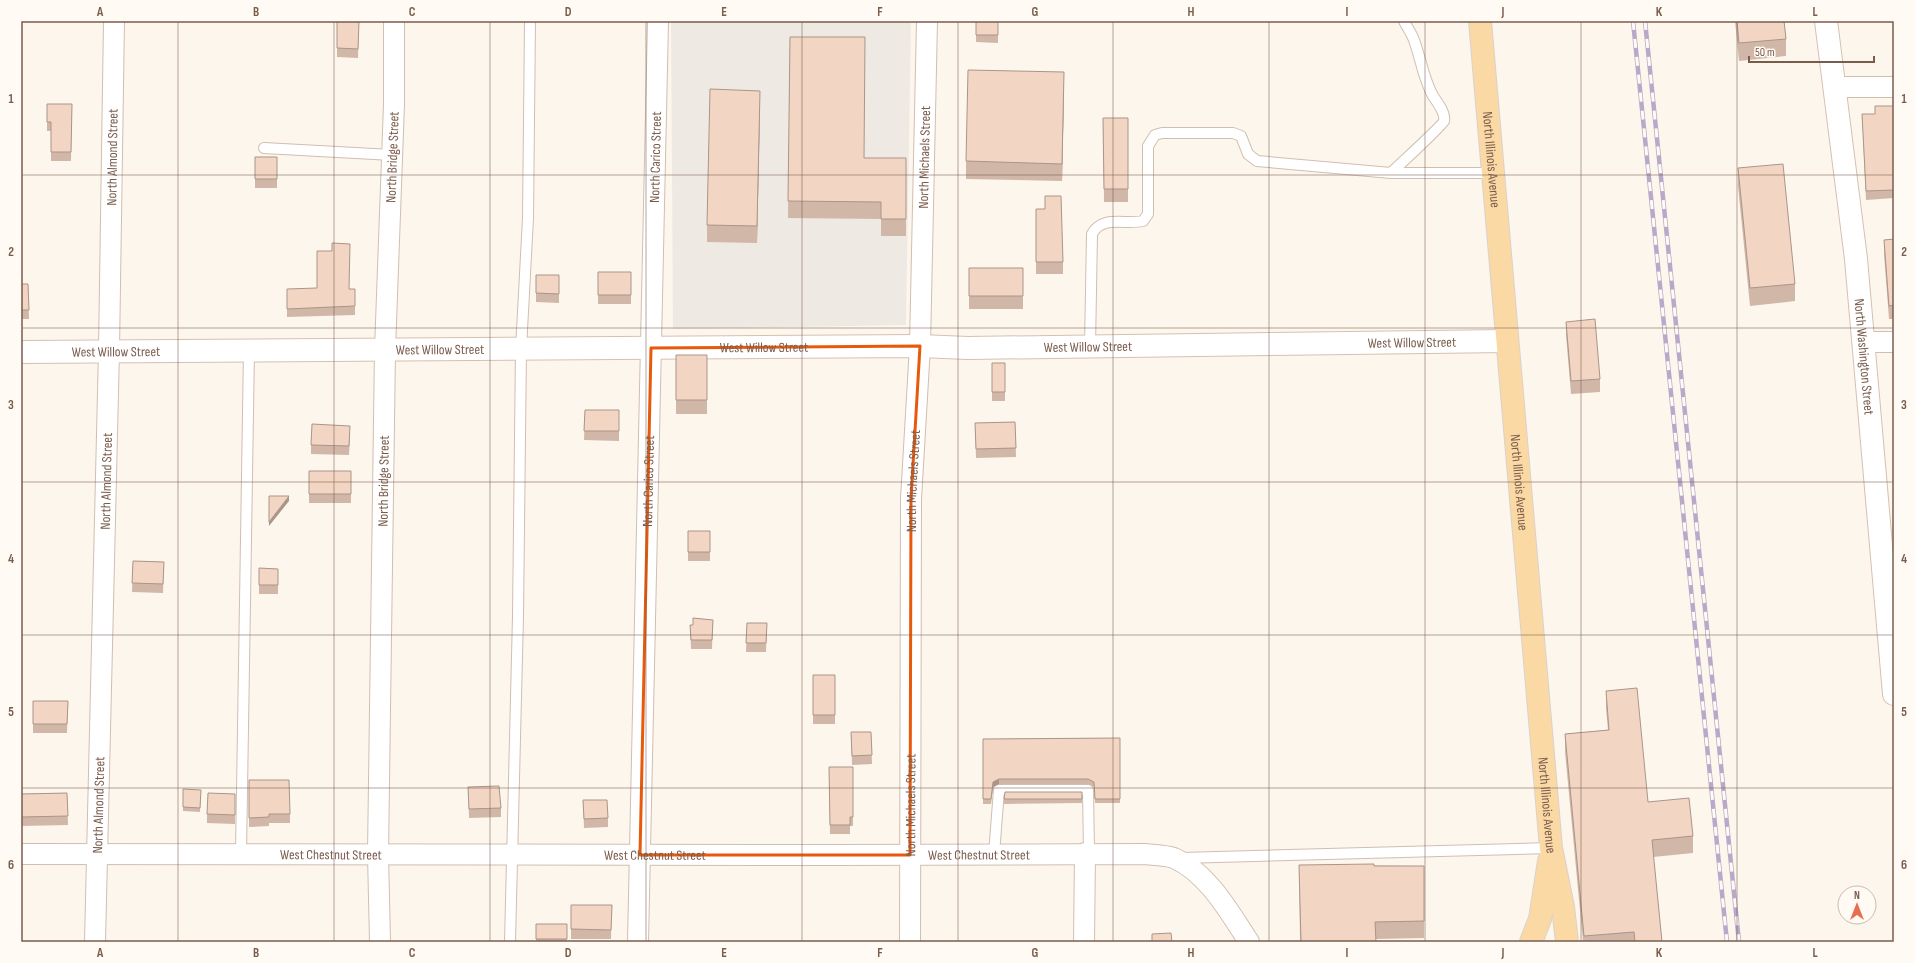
<svg xmlns="http://www.w3.org/2000/svg" width="1915" height="963" font-family="'Sofia Sans Condensed',sans-serif">
	<style>
		.industrial { fill: #efe9e4 }
		.lines { fill: none; stroke-linecap: round; stroke-linejoin: round }
		.lane-casing { stroke: #d1beb0; stroke-width: 12 }
		.street-casing { stroke: #d1beb0; stroke-width: 22 }
		.secondary-casing { stroke: #d6c0b0; stroke-width: 24 }
		.primary-casing { stroke: #dad1cd; stroke-width: 24 }
		.lane { stroke: #fff; stroke-width: 10 }
		.street { stroke: #fff; stroke-width: 20 }
		.secondary { stroke: #fff; stroke-width: 22 }
		.primary { stroke: #fbd9a5; stroke-width: 22 }
		.rail-casing { stroke: #b9a8c9; stroke-width: 4.5 }
		.rail { stroke: #fffaf3; stroke-width: 3; stroke-dasharray: 9; stroke-linecap: butt }
		.wall { fill: #d1b7a8 }
		.shaded-wall { fill: #aa9588 }
		.building { fill: #f3d5c3; stroke: #aa9588 }
		.marked { fill: none; stroke: #e8590c; stroke-width: 3; stroke-linejoin: round }
		.grid { fill: none; stroke: #7a5c4d; stroke-width: 1; stroke-opacity: 0.55 }
		.labels { text-anchor: middle; stroke-width: 3.5; stroke-linejoin: round; paint-order: stroke }
		.street-label { font-size: 14px; fill: #7a5c4d; stroke: #fffaf3 }
		.neatline { fill: none; stroke: #7a5c4d; stroke-width: 1.5 }
		.grid-label { font-size: 13px; text-anchor: middle; font-weight: bold; fill: #7a5c4d }
	</style>
	<rect width="100%" height="100%" fill="#fdf6ec"/>
	<path class="industrial" d="M671,21h240l-5,304 -233,4z"/>
	<g class="lines">
		<g class="lane-casing">
			<path id="lane" d="M264,148l128,7
				M1391,173c8,-8 51,-47 53,-52 2,-8 -7,-19 -11,-25 -10,-18 -12,-37 -19,-56 -2,-6 -7,-13 -10,-19
				M1090,347l2,-113c10,-19 32,-9 51,-13l5,-7v-68l7,-11 7,-2h71l8,3 7,18 9,7 134,12h103
				M241,854l8,-504
				M994,854l5,-64h89l1,63
				M1181,858l370,-10
				M510,942l8,-326 3,-267 7,-131 2,-197"/>
		</g>
		<g class="street-casing">
			<g id="street">
				<path d="M1834,87h60"/>
				<path d="M1864,342h30"/>
				<path id="s1" d="M21,854l813,1 310,-1c9,1 22,1 30,4 34,15 56,55 75,84"/>
				<path id="s2" d="M95,942l14,-592 5,-329"/>
				<path id="s3" d="M380,942l-2,-88 7,-504 9,-246v-83"/>
				<path id="s4" d="M638,942l20,-921"/>
				<path id="s5" d="M910,942l1,-443 9,-153 7,-325"/>
				<path d="M1084,942l1,-89"/>
			</g>
		</g>
		<g class="secondary-casing">
			<g id="secondary">
				<path id="s6" d="M1826,21l30,238 38,435"/>
				<path id="s7" d="M21,352l899,-6 48,2 539,-7"/>
			</g>
		</g>
		<g class="primary-casing">
			<g id="primary">
				<path id="s8" d="M1480,21l71,827 12,59 4,35"/>
				<path d="M1531,942l9,-23 9,-58"/>
			</g>
		</g>
		<use href="#lane" class="lane"/>
		<use href="#street" class="street"/>
		<use href="#secondary" class="secondary"/>
		<use href="#primary" class="primary"/>
		<g class="rail-casing">
			<path id="rail" d="M1633,21l94,921
				M1645,21l94,921"/>
		</g>
		<use href="#rail" class="rail"/>
	</g>
	<path class="wall" d="M337,21h22l-1,37 -21,-1z
		M976,21h22v22l-22,-1z
		M1735,21h49l2,18v17l-47,5z
		M790,37l74,121h42v78h-25v-17l-93,-1z
		M1064,90l-2,91 -96,-2v-18z
		M47,104h25l-1,57h-20v-30h-4z
		M1894,106v92l-28,2 -4,-86h13z
		M760,108l-3,135 -50,-1v-17z
		M1103,118h25v84h-24z
		M255,157h22v31h-22z
		M1738,168l57,116v17l-45,5 -12,-120z
		M1036,209h9l18,53v12h-27z
		M1894,239v80h-5l-5,-65v-14z
		M969,268h54v41h-54z
		M598,272h33v32h-33z
		M536,275h23v28l-23,-1z
		M21,284h7l1,35h-8z
		M287,289h68v26l-68,2z
		M1566,322l34,57v13l-29,2 -5,-59z
		M676,355h31v59h-31z
		M992,363h13v38h-13z
		M585,410h34v31l-35,-1z
		M1015,422l1,35 -40,1 -1,-35z
		M350,435l-1,20 -38,-1v-9z
		M309,471h42v32h-42z
		M688,531h22v30h-22z
		M133,561l31,1 -1,31 -31,-1z
		M259,568l19,1v25h-19z
		M693,618l20,2 -1,29h-21l-1,-24h3z
		M747,623h20l-1,29h-20z
		M813,675h22v49h-22z
		M1606,691l42,111 45,34v17l-40,4 9,85h-79l-18,-190v-18l43,-4 -2,-22z
		M33,701h35l-1,32h-34z
		M851,732h20l1,32 -20,1z
		M1120,738v65h-25l-1,-16 -6,-3h-89l-6,3 -2,17h-8v-65z
		M829,767h24v59h-3v8h-20z
		M249,780l41,34v9h-21v3l-20,1z
		M468,787l33,21v9l-32,1z
		M183,789l18,1 -1,22 -17,-1z
		M1082,792v11l-78,1v-5z
		M67,793l1,32 -47,1v-32z
		M235,794v30l-28,-1v-9z
		M583,800l25,18v9l-24,1z
		M1299,865l125,1v72l-48,1v3h-76z
		M571,905h41l-1,34h-40z
		M536,924h31v18h-31z"/>
	<path class="shaded-wall" d="M1064,72v18l-2,91v-17z
		M760,91v17l-3,135v-17z
		M289,496v5l-20,25v-4z
		M999,779v5l-6,3 -2,17 2,-22z"/>
	<path class="building" d="M337,21h22l-1,28 -21,-1z
		M976,21h22v14h-22z
		M1737,21h47l2,18 -47,4z
		M790,37h75l-1,121h42v61h-25v-17l-93,-1z
		M968,70l96,2 -2,92 -96,-3z
		M710,89l50,2 -3,135 -50,-1z
		M47,104h25l-1,48h-20v-30h-4z
		M1875,106h19v84l-28,1 -4,-77h13z
		M1103,118h25v71h-24z
		M255,157h22v22h-22z
		M1783,164l12,120 -45,4 -12,-120z
		M1045,196h16l2,66h-27v-53h9z
		M1894,239v66l-5,1 -5,-66z
		M332,243l18,1 -1,45h6v17l-68,3v-20l30,-1v-37h15z
		M969,268h54v28h-54z
		M598,272h33v23h-33z
		M536,275h23v19l-23,-1z
		M21,284h7l1,26h-8z
		M1595,319l5,60 -29,2 -5,-59z
		M676,355h31v45h-31z
		M992,363h13v29h-13z
		M585,410h34v21h-35z
		M1015,422l1,26 -40,1 -1,-26z
		M312,424l38,2 -1,20 -38,-1z
		M309,471h42v23h-42z
		M269,496h20l-20,26z
		M688,531h22v21h-22z
		M133,561l31,1 -1,22 -31,-1z
		M259,568l19,1v16h-19z
		M693,618l20,2 -1,20h-21l-1,-15h3z
		M747,623h20l-1,20h-20z
		M813,675h22v40h-22z
		M1637,688l11,114 41,-4 4,38 -41,4 10,102h-27l-1,-10 -50,4 -19,-202 44,-4 -3,-39z
		M33,701h35l-1,23h-34z
		M851,732h20l1,23 -20,1z
		M1120,738v61h-25l-1,-17 -6,-3h-89l-6,3 -2,17h-8v-60z
		M829,767h24v50h-3v8h-20z
		M249,780h40l1,34h-21v3l-20,1z
		M499,786l2,22 -32,1 -1,-22z
		M183,789l18,1 -1,18 -17,-1z
		M1005,792h77v7h-78z
		M67,793l1,23 -47,1v-23z
		M208,793l27,1v21l-28,-1z
		M583,800h24l1,18 -24,1z
		M1374,864v2h50v55l-49,1 1,20h-75l-2,-77z
		M571,905h41l-1,25 -40,-1z
		M536,924h31v15h-31z
		M1171,933l1,9h-20v-8z"/>
	<path class="marked" d="M920,346l-9,153 -1,356h-270l11,-507z"/>
	<path class="grid" d="M178,21v921M334,21v921M490,21v921M646,21v921M802,21v921M958,21v921M1113,21v921M1269,21v921M1425,21v921M1581,21v921M1737,21v921M21,175h1873M21,328h1873M21,482h1873M21,635h1873M21,788h1873"/>
	<g class="labels">
		<g class="street-label">
			<text dy="5" stroke="none"><textPath href="#s2" startOffset="785">North Almond Street</textPath></text>
			<text dy="5" stroke="none"><textPath href="#s3" startOffset="785">North Bridge Street</textPath></text>
			<text dy="5" stroke="none"><textPath href="#s4" startOffset="785">North Carico Street</textPath></text>
			<text dy="5" stroke="none"><textPath href="#s5" startOffset="785">North Michaels Street</textPath></text>
			<text dy="5" stroke="none"><textPath href="#s8" startOffset="139">North Illinois Avenue</textPath></text>
			<text dy="5" stroke="none"><textPath href="#s7" startOffset="1391">West Willow Street</textPath></text>
			<text dy="5" stroke="none"><textPath href="#s7" startOffset="1067">West Willow Street</textPath></text>
			<text dy="5" stroke="none"><textPath href="#s7" startOffset="743">West Willow Street</textPath></text>
			<text dy="5" stroke="none"><textPath href="#s7" startOffset="419">West Willow Street</textPath></text>
			<text dy="5" stroke="none"><textPath href="#s7" startOffset="95">West Willow Street</textPath></text>
			<text dy="5" stroke="none"><textPath href="#s6" startOffset="338">North Washington Street</textPath></text>
			<text dy="5" stroke="none"><textPath href="#s3" startOffset="461">North Bridge Street</textPath></text>
			<text dy="5" stroke="none"><textPath href="#s5" startOffset="461">North Michaels Street</textPath></text>
			<text dy="5" stroke="none"><textPath href="#s2" startOffset="461">North Almond Street</textPath></text>
			<text dy="5" stroke="none"><textPath href="#s4" startOffset="461">North Carico Street</textPath></text>
			<text dy="5" stroke="none"><textPath href="#s8" startOffset="463">North Illinois Avenue</textPath></text>
			<text dy="5" stroke="none"><textPath href="#s2" startOffset="137">North Almond Street</textPath></text>
			<text dy="5" stroke="none"><textPath href="#s5" startOffset="137">North Michaels Street</textPath></text>
			<text dy="5" stroke="none"><textPath href="#s8" startOffset="787">North Illinois Avenue</textPath></text>
			<text dy="5" stroke="none"><textPath href="#s1" startOffset="310">West Chestnut Street</textPath></text>
			<text dy="5" stroke="none"><textPath href="#s1" startOffset="958">West Chestnut Street</textPath></text>
			<text dy="5" stroke="none"><textPath href="#s1" startOffset="634">West Chestnut Street</textPath></text>
		</g>
	</g>
	<rect width="1915" height="963" fill="none" stroke="#fffaf3" stroke-width="44"/>
	<g transform="translate(1857 905)"><circle r="19" fill="#fffaf3" stroke="#cabbb1"/>
	<path d="M0-3L7 15L0 10L-7 15Z" fill="#e76f51"/>
	<text y="-6" font-size="11" font-weight="bold" text-anchor="middle" fill="#7a5c4d">N</text>
	</g>
	<path d="M1749 56v6h125v-6" fill="none" stroke="#7a5c4d" stroke-width="2"/>
	<text x="1755" y="56" font-size="12" fill="#7a5c4d" stroke="#fffaf3" stroke-width="3" paint-order="stroke">50 m</text>
	<rect x="22" y="22" width="1871" height="919" class="neatline"/>
	<g class="grid-label">
		<text x="100" y="16">A</text>
		<text x="256" y="16">B</text>
		<text x="412" y="16">C</text>
		<text x="568" y="16">D</text>
		<text x="724" y="16">E</text>
		<text x="880" y="16">F</text>
		<text x="1035" y="16">G</text>
		<text x="1191" y="16">H</text>
		<text x="1347" y="16">I</text>
		<text x="1503" y="16">J</text>
		<text x="1659" y="16">K</text>
		<text x="1815" y="16">L</text>
		<text x="11" y="103">1</text>
		<text x="1904" y="103">1</text>
		<text x="11" y="256">2</text>
		<text x="1904" y="256">2</text>
		<text x="11" y="409">3</text>
		<text x="1904" y="409">3</text>
		<text x="11" y="563">4</text>
		<text x="1904" y="563">4</text>
		<text x="11" y="716">5</text>
		<text x="1904" y="716">5</text>
		<text x="11" y="869">6</text>
		<text x="1904" y="869">6</text>
		<text x="100" y="957">A</text>
		<text x="256" y="957">B</text>
		<text x="412" y="957">C</text>
		<text x="568" y="957">D</text>
		<text x="724" y="957">E</text>
		<text x="880" y="957">F</text>
		<text x="1035" y="957">G</text>
		<text x="1191" y="957">H</text>
		<text x="1347" y="957">I</text>
		<text x="1503" y="957">J</text>
		<text x="1659" y="957">K</text>
		<text x="1815" y="957">L</text>
	</g>
</svg>
